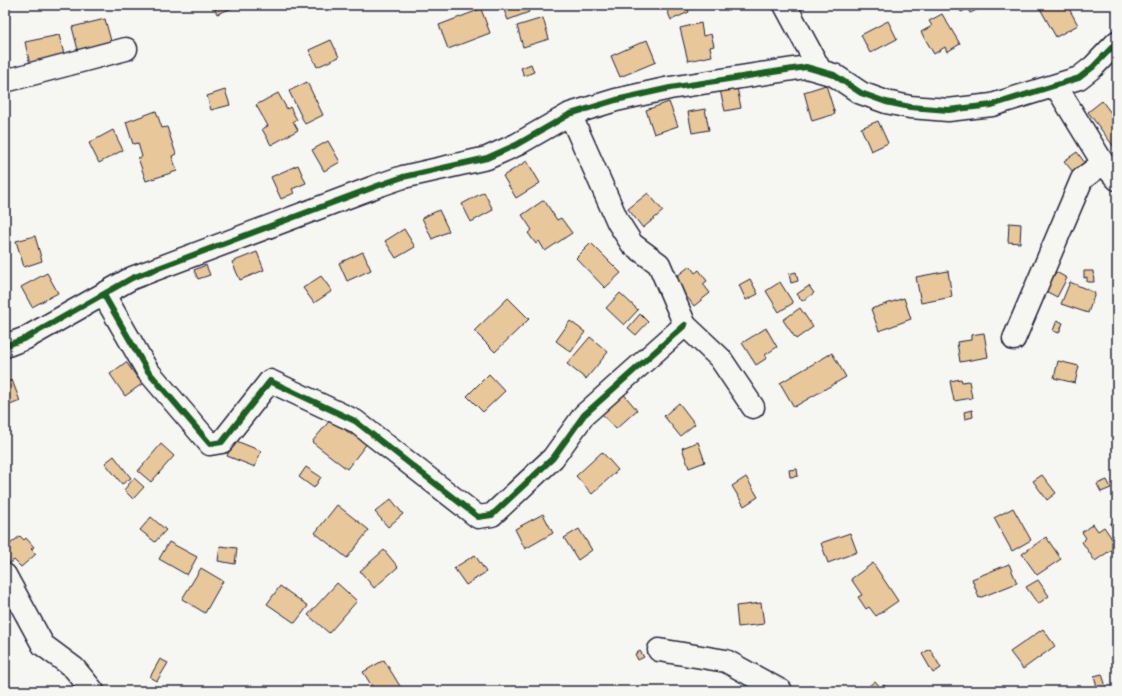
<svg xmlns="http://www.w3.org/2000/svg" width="1122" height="696" font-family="Mynerve,sans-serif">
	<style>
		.building { fill: #e8c79a; stroke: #22223b }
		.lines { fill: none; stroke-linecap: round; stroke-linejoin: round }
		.minor-casing { stroke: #22223b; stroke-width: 25 }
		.minor { stroke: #f6f6f2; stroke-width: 22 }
		.cycleway-casing { stroke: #f6f6f2; stroke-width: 8 }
		.cycleway { stroke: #1b5e20; stroke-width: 6 }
	</style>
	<rect width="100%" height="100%" fill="#f6f6f2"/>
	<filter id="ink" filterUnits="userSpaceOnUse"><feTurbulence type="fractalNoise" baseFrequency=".025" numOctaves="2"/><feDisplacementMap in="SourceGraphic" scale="8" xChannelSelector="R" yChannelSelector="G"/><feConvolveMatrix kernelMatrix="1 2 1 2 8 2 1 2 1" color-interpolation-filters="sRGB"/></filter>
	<g filter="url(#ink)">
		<path class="building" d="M213,5h27l-23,9z
			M502,5h24l3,7 -21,8z
			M665,5h21l3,7 -18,8z
			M958,5h27v1l-15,7 -2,-4 -7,3z
			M1038,5h29l11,20 -22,12z
			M481,9l9,24 -42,16 -9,-24z
			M942,14l18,30 -13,8 -2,-5 -11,7 -13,-22 11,-6 -3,-5z
			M543,18l6,21 -26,8 -6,-21z
			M105,19l6,22 -33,9 -6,-23z
			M888,21l9,18 -27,14 -9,-18z
			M701,23l2,13 8,-2 3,12 -4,1 2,9 -24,5 -8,-33z
			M59,35l6,23 -35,7 -5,-23z
			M331,40l8,17 -22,10 -8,-17z
			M647,40l9,22 -36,15 -9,-21z
			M531,64l3,8 -10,4 -3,-8z
			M307,82l16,33 -18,9 -16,-33z
			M736,82l5,26 -16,3 -6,-25z
			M826,85l9,29 -23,7 -8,-29z
			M225,90l5,15 -19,5 -4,-14z
			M278,93l9,16 3,-2 7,13 -4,1 5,9 -27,15 -9,-16 6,-3 -12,-21z
			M1102,101l15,20v30l-29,-39z
			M669,102l9,24 -24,8 -8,-24z
			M705,109l4,21 -17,3 -4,-21z
			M156,111l6,17 5,-1 9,27 -4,2 5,15 -31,10 -8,-23 4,-1 -4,-14 -5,1 -7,-22z
			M878,121l10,22 -17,8 -10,-23z
			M113,130l10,20 -24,13 -10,-20z
			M328,141l12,21 -16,9 -12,-21z
			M1077,152l8,11 -12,9 -9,-11z
			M527,161l13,22 -24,15 -13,-22z
			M298,165l8,18 -14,6 2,4 -13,6 -10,-22z
			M484,192l9,18 -22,12 -9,-18z
			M648,193l15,18 -20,17 -15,-19z
			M544,200l13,20 4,-2 11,15 -27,18 -6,-10 -3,3 -8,-11 4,-3 -10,-15z
			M439,210l10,21 -17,8 -10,-21z
			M1009,223l12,1 -1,19 -12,-1z
			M404,229l11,18 -19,11 -11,-17z
			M35,236l7,25 -18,6 -8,-26z
			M591,243l30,30 -16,15 -29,-30z
			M257,252l7,18 -24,10 -8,-18z
			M363,252l8,18 -24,11 -8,-18z
			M206,265l4,10 -12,4 -4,-9z
			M690,266l5,7 4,-3 8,11 -4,3 7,9 -16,13 -21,-27z
			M948,271l4,26 -31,6 -5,-26z
			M1049,271l6,3 1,-2 11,6 -10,19 -17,-9z
			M1084,271h9l1,11h-7v-5l-3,1z
			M796,272l2,9 -7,2 -2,-9z
			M47,273l11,20 -26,14 -11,-20z
			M321,276l11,15 -18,12 -11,-15z
			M750,279l8,15 -12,6 -7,-15z
			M780,282l13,21 -14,9 -13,-21z
			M1070,282l25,11 -7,20 -27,-9z
			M809,286l5,7 -12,8 -5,-7z
			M620,293l18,17 -14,15 -18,-17z
			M508,298l21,21 -34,33 -21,-21z
			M904,298l7,21 -32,12 -8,-22z
			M800,308l13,19 -17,12 -13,-19z
			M640,314l8,8 -12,13 -8,-7z
			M1057,320l6,3 -4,10 -6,-2z
			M570,321l15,11 -14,20 -15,-11z
			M766,328l11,19 -12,8 2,3 -11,7 -14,-22z
			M984,333l4,24 -28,5 -3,-20 14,-2v-5z
			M590,337l18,15 -22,27 -19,-15z
			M832,353l14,24 -52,30 -14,-24z
			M1058,361l21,5 -4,17 -21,-5z
			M126,362l16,22 -17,12 -15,-22z
			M489,374l16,17 -22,21 -16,-16z
			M961,379l1,3 7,-1 3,17 -18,3 -4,-20z
			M12,380l8,21 -15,6v-24z
			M621,391l16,19 -21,19 -17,-18z
			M679,403l16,21 -15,12 -16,-20z
			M972,410l1,7 -8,2 -1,-7z
			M331,419l21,16 3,-3 13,10 -21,27 -35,-27z
			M234,440l27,11 -6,16 -28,-11z
			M698,442l7,20 -16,6 -7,-20z
			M161,444l13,12 -23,26 -13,-11z
			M602,452l16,18 -26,24 -16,-18z
			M114,456l17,22 -9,6 -17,-21z
			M306,467l15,10 -7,11 -15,-11z
			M797,469l1,7 -8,1 -1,-7z
			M1042,475l14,18 -9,7 -14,-19z
			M746,477l12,20 -14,9 -12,-20z
			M134,478l10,9 -11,12 -9,-9z
			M1107,480l4,8 -10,4 -4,-8z
			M391,499l12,15 -15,13 -13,-15z
			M337,505l32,25 -22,28 -32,-25z
			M1013,508l18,32 -19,11 -18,-33z
			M543,514l10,19 -28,16 -10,-20z
			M151,517l15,13 -11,12 -15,-12z
			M1117,519v14l-7,-9z
			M1093,524l5,7 6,-4 13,19 -22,15 -13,-19 4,-4 -4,-6z
			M579,529l13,21 -14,10 -14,-22z
			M850,533l7,19 -29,11 -7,-20z
			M20,536l4,4 2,-2 8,9 -3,2 5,5 -15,13 -7,-7 -4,3 -5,-6v-9z
			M1046,537l15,22 -24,16 -15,-21z
			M169,542l28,15 -10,18 -28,-16z
			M220,546l17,2 -2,16 -17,-3z
			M384,550l14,17 -24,21 -14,-17z
			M475,555l11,17 -20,13 -12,-17z
			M873,563l25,38 -22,15 -7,-9 -3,2 -8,-12 4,-2 -11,-16z
			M1009,564l8,19 -38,15 -7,-19z
			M201,568l22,13 -18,32 -23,-14z
			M1038,580l11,16 -11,8 -12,-17z
			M337,583l20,18 -28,32 -21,-18z
			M280,586l28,20 -13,17 -28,-19z
			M761,603l3,21 -26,3 -2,-21z
			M1043,629l12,17 -32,23 -13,-17z
			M930,649l11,19 -8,5 -11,-19z
			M640,651l4,6 -6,3 -3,-6z
			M1117,657v19l-5,-17z
			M160,659l8,4 -11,18 -7,-4z
			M384,660l19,31h-28l-12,-19z
			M1102,674l5,16 -9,1 -4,-15z
			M875,681l6,7 3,-3 5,6h-26z"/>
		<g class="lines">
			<g class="minor-casing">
				<path id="minor" d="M785,5l35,65
					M5,81l121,-32
					M1056,86l47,77 14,16
					M570,114l48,108 14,22 27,20 26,61 35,33 33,49
					M104,295l43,75 63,74 12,-2 48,-61 85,40 123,96 14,-2 61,-57 31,-43 101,-90
					M1014,339l68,-160 21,-16
					M5,346l21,-8 106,-60 245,-92 26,-9 84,-19 29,-13 54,-31 46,-14 54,-12 136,-21 28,8 27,18 25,9 24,5 38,3 44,-5 87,-27 14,-11 24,-25
					M5,575l38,70 31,23 19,23
					M659,650l67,11 55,30"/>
			</g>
			<use href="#minor" class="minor"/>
			<g class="cycleway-casing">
				<path id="cycleway" d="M104,295l43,75 63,74 12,-2 48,-61 85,40 123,96 14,-2 61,-57 31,-43 101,-90
					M5,346l21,-8 106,-60 245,-92 26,-9 84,-19 29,-13 54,-31 46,-14 54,-12 136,-21 28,8 27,18 25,9 24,5 38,3 44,-5 87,-27 14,-11 24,-25"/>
			</g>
			<use href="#cycleway" class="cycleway"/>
		</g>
	</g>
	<rect width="1122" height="696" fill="none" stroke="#f6f6f2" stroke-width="20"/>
	<rect x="10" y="10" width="1102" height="676" fill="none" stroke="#22223b" stroke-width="1.5" filter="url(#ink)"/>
</svg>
